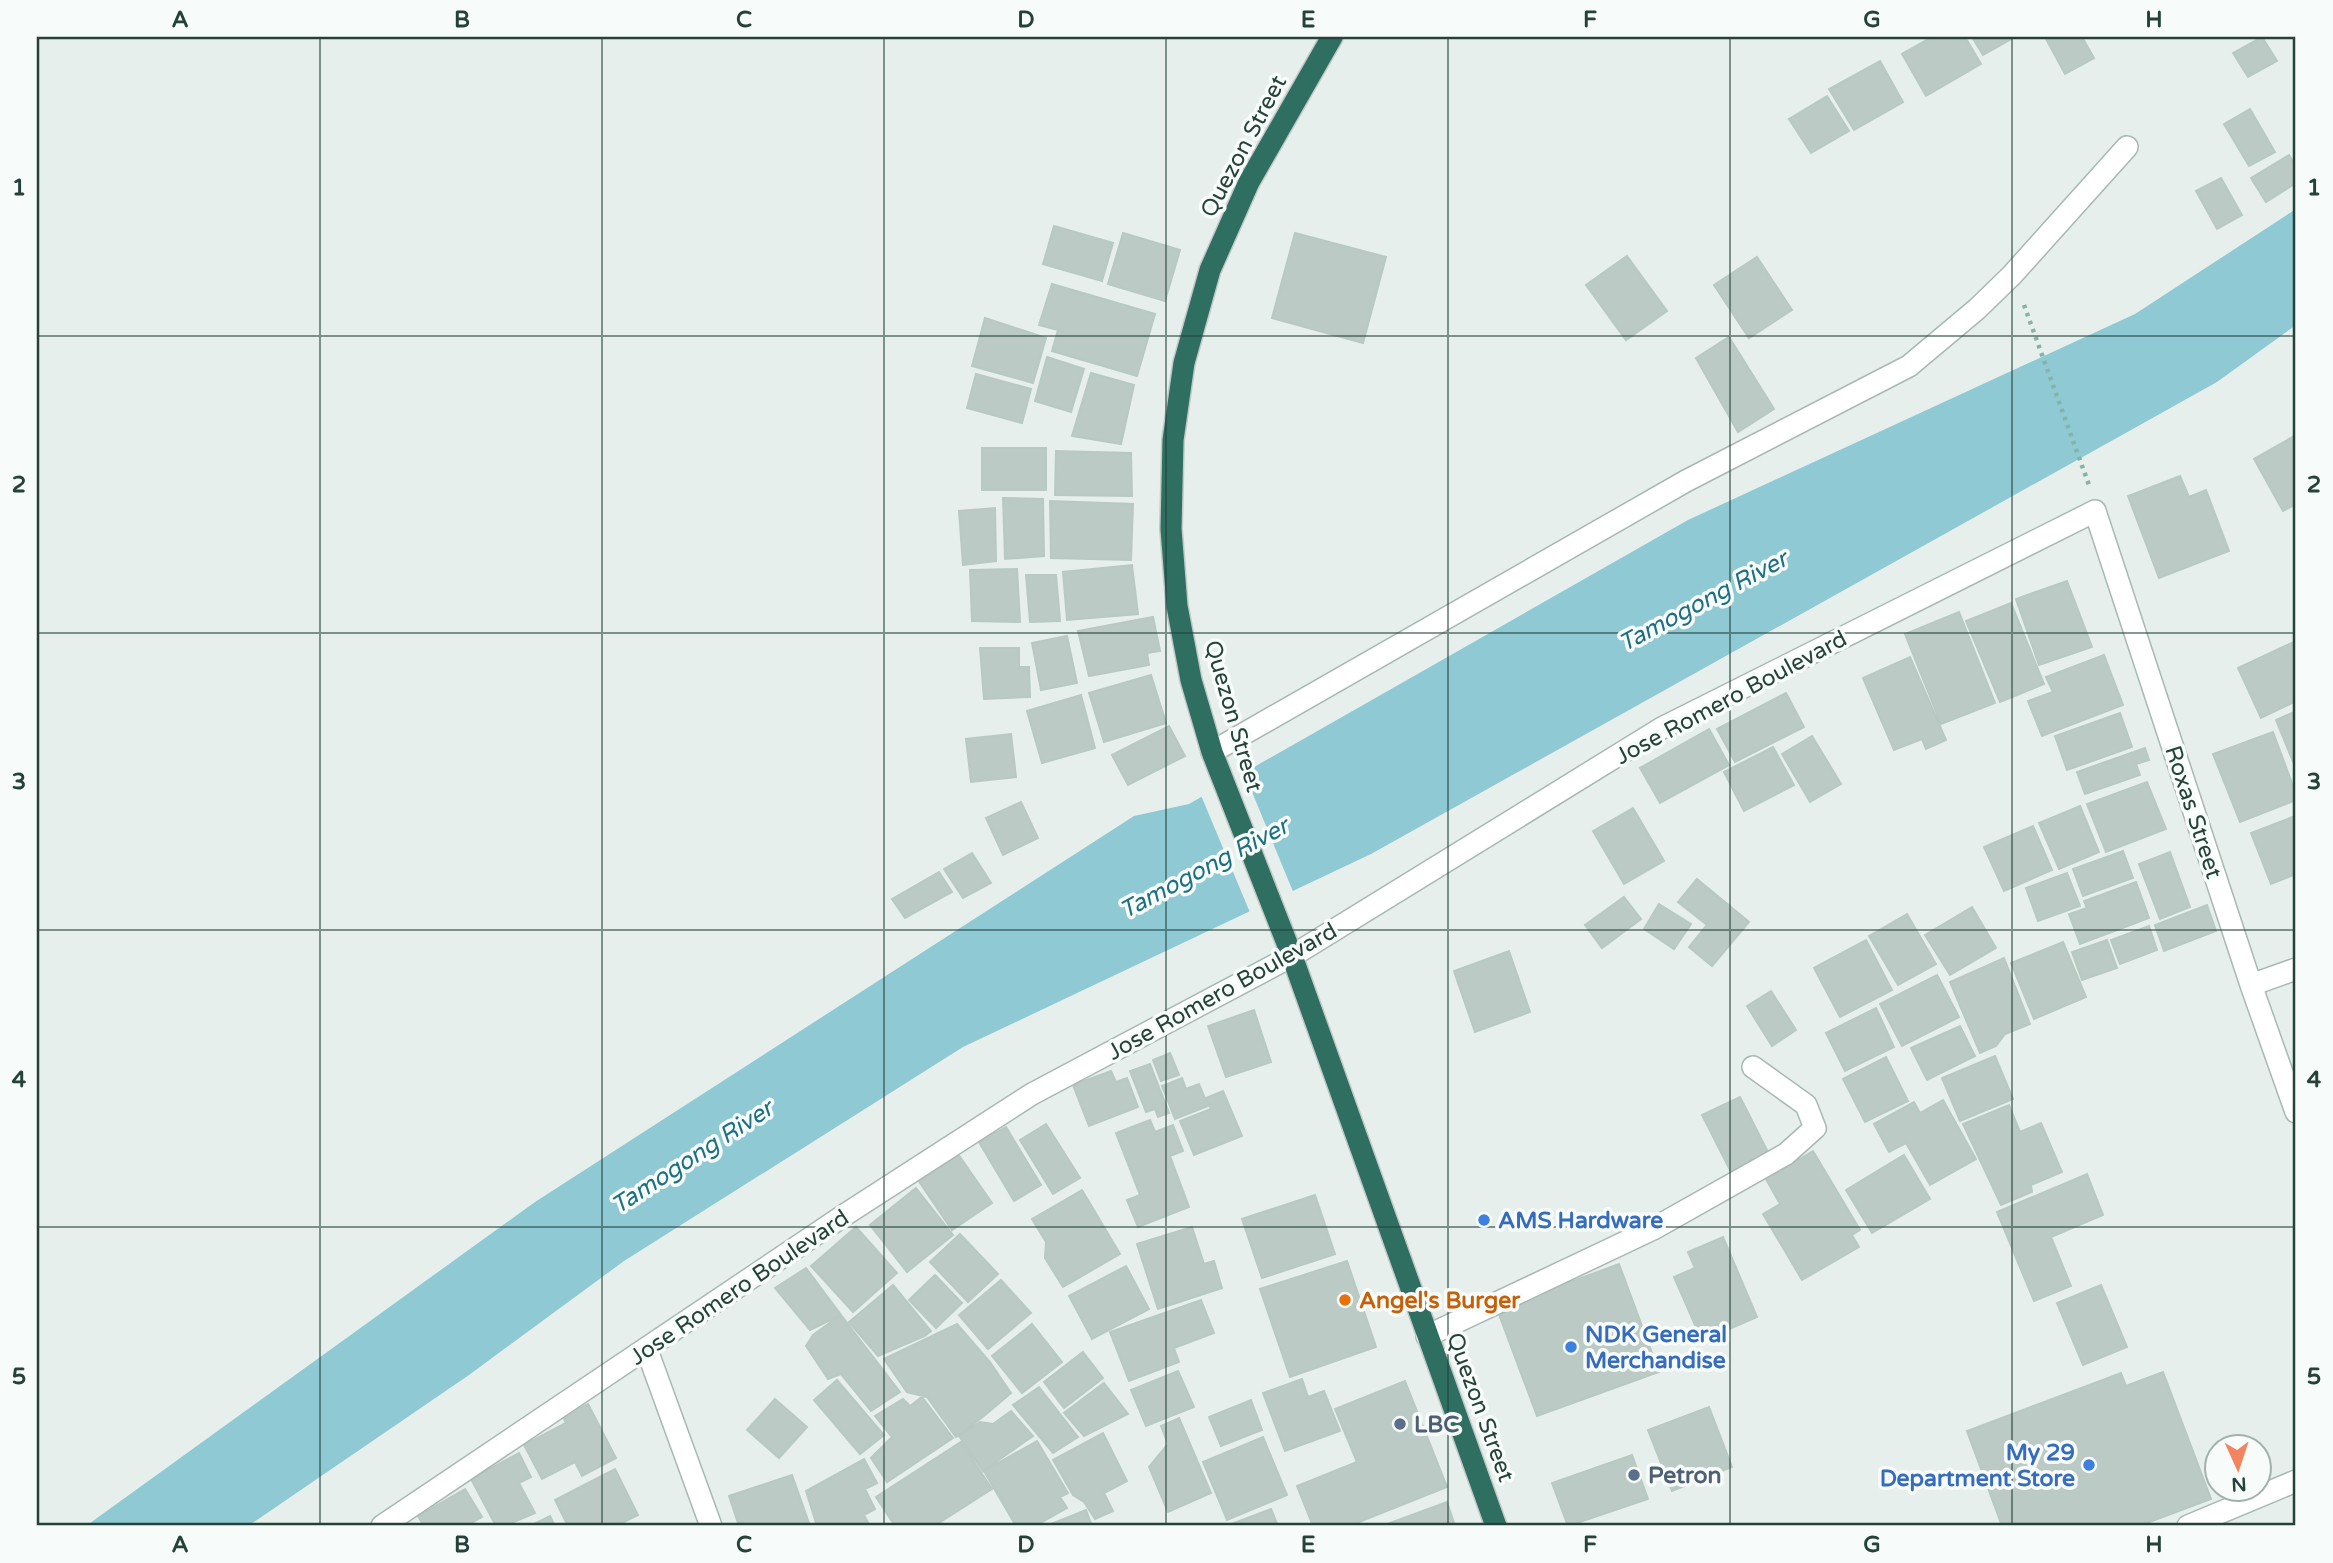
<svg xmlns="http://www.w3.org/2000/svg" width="2333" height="1563" font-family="'Varela Round',sans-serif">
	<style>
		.water { fill: #8ec9d4 }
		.pier { fill: #e6efeb }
		.building { fill: #bbcac4; stroke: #b8c9c2; stroke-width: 2 }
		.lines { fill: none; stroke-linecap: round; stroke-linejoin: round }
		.minor-casing { stroke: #a8b8b2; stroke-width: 24 }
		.highway-casing { stroke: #c2cac8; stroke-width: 24 }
		.path { stroke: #86b3a5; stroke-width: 4.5; stroke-dasharray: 3.5 5; stroke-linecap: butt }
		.minor { stroke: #fff; stroke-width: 21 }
		.highway { stroke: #2f6f62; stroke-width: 21 }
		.grid { fill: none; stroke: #24423a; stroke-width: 2; stroke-opacity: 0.55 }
		.shop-dot { fill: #3f7fe0; stroke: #f7fbf9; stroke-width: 2.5 }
		.food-dot { fill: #e8710a; stroke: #f7fbf9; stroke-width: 2.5 }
		.service-dot { fill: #5c6f8a; stroke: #f7fbf9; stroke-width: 2.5 }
		.labels { text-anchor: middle; stroke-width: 7; stroke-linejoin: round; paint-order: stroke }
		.street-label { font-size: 23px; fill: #24423a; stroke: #f7fbf9 }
		.shop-label { font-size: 23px; font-weight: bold; fill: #366cbe; stroke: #f7fbf9; text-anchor: start }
		.food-label { font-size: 23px; font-weight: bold; fill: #c56008; stroke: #f7fbf9; text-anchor: start }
		.service-label { font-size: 23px; font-weight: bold; fill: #4e5e75; stroke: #f7fbf9; text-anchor: start }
		.water-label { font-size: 24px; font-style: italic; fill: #1c6f80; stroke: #f7fbf9 }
		.neatline { fill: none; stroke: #24423a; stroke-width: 2.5 }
		.grid-label { font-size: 23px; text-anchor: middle; font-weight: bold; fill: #24423a }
	</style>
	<rect width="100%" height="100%" fill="#e6efeb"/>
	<path class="water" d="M2296,209v116l-79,57 -846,472 -408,193 -339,214 -155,114 -221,151h-162l449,-324 599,-386 55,-12 499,-284 447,-206z"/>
	<path class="pier" d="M1243,770l51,124 -43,21 -51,-122z"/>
	<path class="building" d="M1932,37h33l16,27 -55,32 -24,-42z
		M1972,37h43l-32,18z
		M2045,37h37l12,21 -29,16z
		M2262,37l15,24 -29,16 -15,-24z
		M1880,61l23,41 -49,28 -25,-41z
		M1827,96l22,35 -38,22 -22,-34z
		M2250,109l25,43 -26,14 -25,-42z
		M2289,155l7,11v17l-30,19 -15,-24z
		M2221,178l21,37 -25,14 -21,-38z
		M1054,226l59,17 -11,38 -59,-17z
		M1123,233l57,17 -15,51 -57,-17z
		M1295,233l91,24 -23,86 -91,-25z
		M1627,256l40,55 -41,29 -40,-55z
		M1757,257l35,53 -43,28 -35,-53z
		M1052,284l103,30 -18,62 -85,-25 6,-21 -19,-5z
		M985,318l61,20 -13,45 -61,-17z
		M1729,337l45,72 -36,23 -42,-74z
		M1047,357l37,12 -13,43 -36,-11z
		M1091,373l43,12 -13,59 -49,-8z
		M976,374l55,15 -9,34 -55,-15z
		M2296,435v69l-13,7 -29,-52z
		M982,448h64v42h-64z
		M1056,451l75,2 1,43 -77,-1z
		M2180,476l9,21 17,-7 23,61 -70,27 -31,-82z
		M1003,498l40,1 1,57 -39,3z
		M1050,501l83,3 -2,56 -80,-2z
		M995,508l1,53 -33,4 -4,-54z
		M1132,565l6,49 -71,6 -4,-48z
		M1017,569l3,53 -48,-1 -2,-51z
		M1026,575h30l4,46 -30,1z
		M2067,581l25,66 -53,18 -23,-66z
		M2011,603l33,81 -44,18 -34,-81z
		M1959,612l36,91 -54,21 -36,-90z
		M1153,617l7,34 -13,2 2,12 -60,11 -11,-45z
		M1067,636l10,47 -36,7 -9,-47z
		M2296,641v60l-35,17 -23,-50z
		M980,648h39v19h10l1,30 -46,2z
		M2104,655l19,50 -81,31 -14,-35 25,-9 -7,-15z
		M1910,657l36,83 -20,9 -4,-10 -28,11 -31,-72z
		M1151,675l15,48 -62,19 -15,-49z
		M1786,693l18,34 -69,35 -18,-33z
		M1081,695l14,53 -53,15 -15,-52z
		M2296,711v58l-20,-49z
		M2120,713l12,34 -65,23 -12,-34z
		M1169,726l16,30 -57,29 -16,-30z
		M1709,729l20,36 -69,38 -20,-35z
		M2273,732l23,62v6l-56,22 -27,-68z
		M1011,734l5,43 -45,5 -5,-43z
		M1812,736l29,48 -31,18 -28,-48z
		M1773,747l21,38 -50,26 -20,-39z
		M2145,748l4,12 -13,4 4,11 -55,19 -8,-22z
		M2147,782l19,47 -60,23 -19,-48z
		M1021,802l17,36 -35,17 -17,-37z
		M2080,806l19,46 -40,17 -20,-46z
		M1633,808l31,53 -40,23 -31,-53z
		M2295,816l1,58 -25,10 -20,-51z
		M2033,826l19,44 -48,21 -20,-44z
		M2123,851l10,27 -50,18 -10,-27z
		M2170,852l20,55 -30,12 -21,-55z
		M972,853l19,30 -28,15 -19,-29z
		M939,872l13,20 -47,26 -13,-19z
		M2067,873l13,33 -42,15 -12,-33z
		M1697,879l52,43 -37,44 -23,-19 18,-22 -29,-23z
		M2136,882l13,36 -69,26 -11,-30 18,-6 -3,-7z
		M1624,897l17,22 -39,29 -17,-23z
		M1659,904l32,20 -17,25 -30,-20z
		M2207,905l9,26 -52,20 -9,-26z
		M1972,907l24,41 -46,27 -25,-40z
		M1907,914l29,50 -38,21 -29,-49z
		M2149,926l8,24 -37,14 -9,-24z
		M1866,940l26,50 -52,27 -26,-49z
		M2107,940l10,28 -35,12 -10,-28z
		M2063,942l23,55 -52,22 -23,-56z
		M1509,951l21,61 -55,20 -21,-61z
		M2004,958l26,66 -25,10 -9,12 -16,7 -30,-71z
		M1937,975l22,42 -57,29 -22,-42z
		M1771,991l25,39 -24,16 -25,-40z
		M1876,1008l18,39 -49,24 -19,-38z
		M1254,1010l17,52 -45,15 -18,-51z
		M1960,1026l15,30 -48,24 -16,-32z
		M1170,1053l9,22 -18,6 -8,-21z
		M1995,1056l18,43 -53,22 -18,-43z
		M1886,1057l22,44 -43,21 -22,-43z
		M1150,1064l19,49 -11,4 -3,-8 -9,3 -16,-41z
		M1111,1071l5,11 11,-4 11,29 -49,19 -16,-41z
		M1182,1078l4,11 13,-5 9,22 -33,13 -13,-33z
		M1223,1091l19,45 -48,19 -14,-34 31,-12 -5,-11z
		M1740,1097l31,61 -38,18 -31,-61z
		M1943,1100l33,59 -46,26 -24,-42 -17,9 -15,-28 40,-22 6,11z
		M2009,1105l11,27 21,-9 21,49 -31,13 1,7 -31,13 -38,-81z
		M1150,1120l5,12 18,-7 10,26 -13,5 19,51 -51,20 -11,-27 13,-5 -24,-62z
		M1046,1124l34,54 -27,16 -33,-54z
		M1006,1127l35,58 -27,16 -35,-59z
		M1813,1151l47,79 -8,5 7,12 -57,33 -39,-66 17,-10 -14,-25z
		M958,1154l34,49 -40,27 -34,-50z
		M1904,1155l26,44 -58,34 -26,-43z
		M2087,1174l16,41 -52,22 20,49 -37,15 -37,-89z
		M916,1188l37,47 -46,37 -37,-47z
		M1082,1190l38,64 -57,33 -18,-29 1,-16 -14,-23z
		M1315,1195l20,59 -73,24 -20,-59z
		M856,1227l41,46 -44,39 -42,-46z
		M1192,1227l12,37 10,-3 8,27 -64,21 -21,-65z
		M960,1234l38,40 -30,28 -38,-40z
		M1723,1237l34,80 -55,24 -28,-64 21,-9 -7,-16z
		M1347,1261l29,86 -86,30 -30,-88z
		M1619,1264l40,108 -122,44 -40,-107z
		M1126,1266l23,43 -57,30 -23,-43z
		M806,1268l35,47 -31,15 -35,-42z
		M935,1275l27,28 -26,25 -27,-28z
		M1001,1280l30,33 -43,36 -29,-34z
		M893,1285l38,46 -6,5 -47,20 -29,-34z
		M2101,1285l26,62 -44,18 -26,-62z
		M1201,1300l13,33 -40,15 5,14 -50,19 -19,-49z
		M841,1315l59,77 -29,19 -30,-37 -13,5 -22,-33 7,-11z
		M957,1324l33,38 21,31 -27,23 -28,21 -29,-40 -20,-5 -23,-33z
		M1032,1324l30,38 -40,31 -30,-37z
		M1083,1352l20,26 -39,30 -20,-26z
		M1178,1371l16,36 -48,19 -15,-36z
		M2163,1372l48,127 -72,27h-137l-35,-95 154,-58 5,13z
		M1302,1379l6,18 16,-6 16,40 -55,20 -22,-58z
		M837,1380l47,55 -24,19 -46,-54z
		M1405,1381l42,106 -98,39h-36l-16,-40 60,-24 -22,-53z
		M1104,1383l24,31 -44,22 -20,-23z
		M1039,1387l39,50 -25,16 -40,-48z
		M922,1397l31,41 -66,44 -16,-24 21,-21 -17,-21 28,-17 7,7z
		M775,1399l32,28 -28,31 -32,-28z
		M1251,1400l11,30 -41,16 -12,-29z
		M588,1404l28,54 -34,18 -7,-14 -33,17 -18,-34 42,-22 -3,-6z
		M1709,1407l23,60 -60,24 -24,-61z
		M1011,1411l22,25 -50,35 -24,-35 21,-14 13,2z
		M1179,1418l32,75 -43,19 -19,-45 19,-23 -7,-18z
		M1103,1433l24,48 -23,12 9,18 -18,8 -11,-17 -11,-7 -20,-35z
		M1263,1437l24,58 -60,25 -24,-58z
		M1037,1441l31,52 -8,4 7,11 -32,18h-19l-32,-55z
		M961,1442l31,47 -58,37h-39l-19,-29z
		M519,1453l12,24 -12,6 16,30 -31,13h-8l-25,-47z
		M1632,1455l16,44 -80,27 -16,-43z
		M864,1459l13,24 -12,6 10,20 -11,6 6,11h-53l-11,-35z
		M615,1469l23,46 -22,11h-48l-13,-26z
		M792,1475l17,48 -11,3h-59l-10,-30z
		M465,1489l17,28 -16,9h-42l-6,-10z
		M1447,1502l8,24h-73z
		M1271,1509l7,17h-48l-1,-1z
		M1086,1510l6,16h-46z
		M550,1516l5,10h-25z"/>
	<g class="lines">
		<g class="minor-casing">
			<path id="minor" d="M1212,752l474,-271 223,-115 68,-57 35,-34 115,-128
				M2251,985l45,-16
				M1427,1336l226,-107 133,-75 29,-26 -9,-23 -53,-38
				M647,1350l64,176
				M382,1526l461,-310 189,-122 260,-138 370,-228 433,-217 156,474 45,127
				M2188,1526l108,-45"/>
		</g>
		<g class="highway-casing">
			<path id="highway" d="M1332,37l-83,145 -39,88 -26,93 -11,77 -2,89 6,77 14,74 21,72 80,204 204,570"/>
		</g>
		<path class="path" d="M2024,305l65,180"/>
		<use href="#minor" class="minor"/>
		<use href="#highway" class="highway"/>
	</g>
	<path class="grid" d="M320,37v1489M602,37v1489M884,37v1489M1166,37v1489M1448,37v1489M1730,37v1489M2012,37v1489M37,336h2259M37,633h2259M37,930h2259M37,1227h2259"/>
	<g class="shop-dot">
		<circle cx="1484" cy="1220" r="7"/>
		<circle cx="1571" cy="1347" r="7"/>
		<circle cx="2089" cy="1465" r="7"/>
	</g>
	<circle class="food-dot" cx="1345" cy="1300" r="7"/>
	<g class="service-dot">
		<circle cx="1400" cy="1424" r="7"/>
		<circle cx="1634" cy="1475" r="7"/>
	</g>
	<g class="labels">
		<g class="street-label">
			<text transform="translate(1243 146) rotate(-62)" y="8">Quezon Street</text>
			<text transform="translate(1731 697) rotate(-28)" y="8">Jose Romero Boulevard</text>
			<text transform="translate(1234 716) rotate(74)" y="8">Quezon Street</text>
			<text transform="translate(2194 812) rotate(72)" y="8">Roxas Street</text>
			<text transform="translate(1222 991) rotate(-29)" y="8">Jose Romero Boulevard</text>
			<text transform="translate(739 1287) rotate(-34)" y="8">Jose Romero Boulevard</text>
			<text transform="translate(1481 1407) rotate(70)" y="8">Quezon Street</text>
		</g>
		<g class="shop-label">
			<text x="1498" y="1228">AMS Hardware</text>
			<text x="1585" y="1342">NDK General<tspan x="1585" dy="26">Merchandise</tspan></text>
			<text x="2075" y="1460" text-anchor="end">My 29<tspan x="2075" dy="26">Department Store</tspan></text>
		</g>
		<g class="food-label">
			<text x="1359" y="1308">Angel's Burger</text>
		</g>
		<g class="service-label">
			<text x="1414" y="1432">LBC</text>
			<text x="1648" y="1483">Petron</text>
		</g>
		<g class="water-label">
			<text transform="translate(1703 601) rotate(-28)" y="8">Tamogong River</text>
			<text transform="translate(1204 868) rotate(-28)" y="8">Tamogong River</text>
			<text transform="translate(692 1157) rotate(-33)" y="8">Tamogong River</text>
		</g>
	</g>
	<rect width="2333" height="1563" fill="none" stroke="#f7fbf9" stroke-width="77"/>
	<g transform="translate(2238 1468) rotate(177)"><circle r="33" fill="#f7fbf9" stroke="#a3b1ad" stroke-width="2"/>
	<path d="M0-5L12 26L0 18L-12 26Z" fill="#f4845f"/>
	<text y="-10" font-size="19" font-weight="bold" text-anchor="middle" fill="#24423a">N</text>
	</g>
	<rect x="38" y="38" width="2256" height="1486" class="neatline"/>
	<g class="grid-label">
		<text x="180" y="27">A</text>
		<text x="462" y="27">B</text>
		<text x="744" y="27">C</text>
		<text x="1026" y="27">D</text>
		<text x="1308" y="27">E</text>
		<text x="1590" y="27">F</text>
		<text x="1872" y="27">G</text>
		<text x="2154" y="27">H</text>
		<text x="19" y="195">1</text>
		<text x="2314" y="195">1</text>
		<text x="19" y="492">2</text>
		<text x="2314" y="492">2</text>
		<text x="19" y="789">3</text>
		<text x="2314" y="789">3</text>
		<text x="19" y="1087">4</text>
		<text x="2314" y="1087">4</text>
		<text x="19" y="1384">5</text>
		<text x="2314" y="1384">5</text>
		<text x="180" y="1552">A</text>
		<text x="462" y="1552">B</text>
		<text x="744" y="1552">C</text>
		<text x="1026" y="1552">D</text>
		<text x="1308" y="1552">E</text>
		<text x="1590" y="1552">F</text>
		<text x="1872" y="1552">G</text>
		<text x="2154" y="1552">H</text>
	</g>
</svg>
